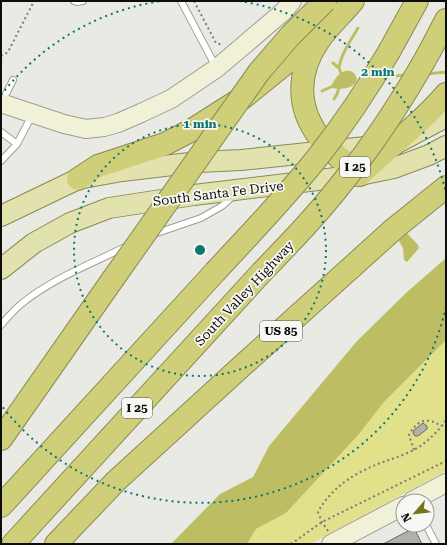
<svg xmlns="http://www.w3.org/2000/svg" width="447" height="545" font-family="'Roboto Serif',serif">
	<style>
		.green { fill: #e0e18a }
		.water { fill: #bdbe64 }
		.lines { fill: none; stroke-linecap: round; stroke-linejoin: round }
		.stream { stroke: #bdbe64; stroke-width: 3 }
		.building { fill: #b1b1ac; stroke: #686864 }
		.lane-casing { stroke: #9d9d98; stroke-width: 8 }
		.secondary-casing { stroke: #9d9d98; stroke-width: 20 }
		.primary-casing { stroke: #8a8b52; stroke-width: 22 }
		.highway-casing { stroke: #8a8b52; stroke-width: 24 }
		.path { stroke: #7b7b77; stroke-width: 2; stroke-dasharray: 2 3; stroke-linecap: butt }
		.lane { stroke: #fff; stroke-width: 6 }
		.secondary { stroke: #f0f1d6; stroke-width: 18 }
		.primary { stroke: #e2e2ae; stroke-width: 20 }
		.highway { stroke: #cecf78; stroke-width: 22 }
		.highway-bridge-casing { stroke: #8a8b52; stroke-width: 24; stroke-linecap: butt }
		.highway-bridge { stroke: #cecf78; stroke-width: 22 }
		.ring { fill: none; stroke: #0f766e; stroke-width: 2; stroke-dasharray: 2 4 }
		.labels { text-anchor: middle; stroke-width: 3.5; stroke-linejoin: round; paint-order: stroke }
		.shield { fill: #f7f7f3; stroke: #535351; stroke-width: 1 }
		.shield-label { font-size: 12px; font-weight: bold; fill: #0d0d0b }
		.street-label { font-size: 13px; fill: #0d0d0b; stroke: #f7f7f3 }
		.centre { fill: #0f766e; stroke: #f7f7f3; stroke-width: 2 }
		.ring-label { font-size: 12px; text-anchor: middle; font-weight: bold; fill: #0f766e; stroke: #f7f7f3; stroke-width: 3.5; stroke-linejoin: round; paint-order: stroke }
	</style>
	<rect width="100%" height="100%" fill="#eaeae5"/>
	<path class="green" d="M446,340v131l-136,73h-63l9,-15 30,-16 73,-79 25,-32z"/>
	<path class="water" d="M345,71c6,-1 10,1 12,8 -3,11 -16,10 -25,9l-1,-2c4,-7 6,-12 14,-15z
		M407,233l11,12 1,3 -12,14 -3,-2 -1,-12 -4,-7 5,-7z
		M446,258v82l-62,62 -25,32 -73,79 -30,16 -9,15h-76l49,-50 33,-17 16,-31 88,-105 49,-48z"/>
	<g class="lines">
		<path class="stream" d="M333,63l6,5 2,5
			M339,68c2,-14 12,-28 19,-40
			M426,74l20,-2
			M384,77l23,-2
			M322,91l9,-4
			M334,99l3,-5 2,-6"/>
	</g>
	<path class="building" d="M423,423l4,3v3l-9,7h-3l-2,-3 1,-3z
		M414,528l8,16h-39z"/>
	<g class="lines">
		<g class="lane-casing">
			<path id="lane" d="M74,1l3,1 6,-1
				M181,1l35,66
				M2,102l11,-22
				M1,132l16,12
				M1,161l16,-17 15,-29
				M154,234l47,-16 21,-12 11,-10
				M1,325c6,-7 12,-14 19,-20 31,-26 71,-41 107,-59
				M426,525l10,19"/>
		</g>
		<g class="secondary-casing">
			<path id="secondary" d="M1,103l63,21 22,5 18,-2 14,-4 23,-10 30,-14 46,-31 67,-57 8,-10
				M412,501l34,-18
				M331,544l72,-38"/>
		</g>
		<g class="primary-casing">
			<path id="primary" d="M1,216l77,-37 44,-8 76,-9 43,-2 144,-15 12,-2 49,-26
				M1,269l33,-26 36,-20 39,-15 85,-13 166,-20 34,-7 35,-13 17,-9"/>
		</g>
		<g class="highway-casing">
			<path id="highway" d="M353,1c-11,13 -24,25 -34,39 -22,32 -23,67 1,98 10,14 28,26 40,37 28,-28 61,-51 86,-81
				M431,49l15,-29
				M390,50l27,-49
				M78,179l20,-13 67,-22 27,-14 52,-33 47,-38 27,-19
				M1,439l112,-160
				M1,506l214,-234
				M13,544l248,-271
				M56,544l60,-63 127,-116 152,-137 51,-41"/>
		</g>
		<path class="path" d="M194,1l22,42 7,2
			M1,56l7,-4 26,-51
			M414,450l-5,-15c7,-14 18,-19 32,-9
			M328,531l-6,-9 -4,-10c15,-27 40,-41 68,-51 12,-4 26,-9 36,-16 9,-7 18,-16 24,-25
			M291,544l31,-22 124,-61"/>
		<use href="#lane" class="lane"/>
		<use href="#secondary" class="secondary"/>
		<use href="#primary" class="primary"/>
		<use href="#highway" class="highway"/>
		<g class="highway-bridge-casing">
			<path id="highway-bridge" d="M215,272c35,-38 70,-74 102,-114 27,-34 51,-70 73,-108
				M261,273c28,-29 56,-58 81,-90 34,-42 63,-87 89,-134
				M113,279l146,-207 31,-36 35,-35"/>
		</g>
		<use href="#highway-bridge" class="highway-bridge"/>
	</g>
	<g class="ring">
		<circle cx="200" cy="250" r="126"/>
		<path d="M446 307A252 252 0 0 1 1 405M1 95A252 252 0 0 1 161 1M239 1A252 252 0 0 1 446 193"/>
	</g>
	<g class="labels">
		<g class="shield">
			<rect x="340" y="157" width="30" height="20" rx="3"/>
			<rect x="260" y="321" width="42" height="20" rx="3"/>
			<rect x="122" y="398" width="30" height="20" rx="3"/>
		</g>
		<g class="shield-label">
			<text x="355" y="171">I 25</text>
			<text x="281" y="335">US 85</text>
			<text x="137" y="412">I 25</text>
		</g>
		<g class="street-label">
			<text transform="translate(218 193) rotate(-7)" y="5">South Santa Fe Drive</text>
			<text transform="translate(244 293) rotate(-47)" y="5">South Valley Highway</text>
		</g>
	</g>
	<circle cx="200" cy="250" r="6" class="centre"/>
	<g class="ring-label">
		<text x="378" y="76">2 min</text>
		<text x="200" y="128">1 min</text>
	</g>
	<rect width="447" height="545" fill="none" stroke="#0d0d0b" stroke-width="4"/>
	<g transform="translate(415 513) rotate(242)"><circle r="19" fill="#f7f7f3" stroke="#999996"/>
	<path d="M0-3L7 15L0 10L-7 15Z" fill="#747418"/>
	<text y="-6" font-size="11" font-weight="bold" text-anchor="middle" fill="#0d0d0b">N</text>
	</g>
</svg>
